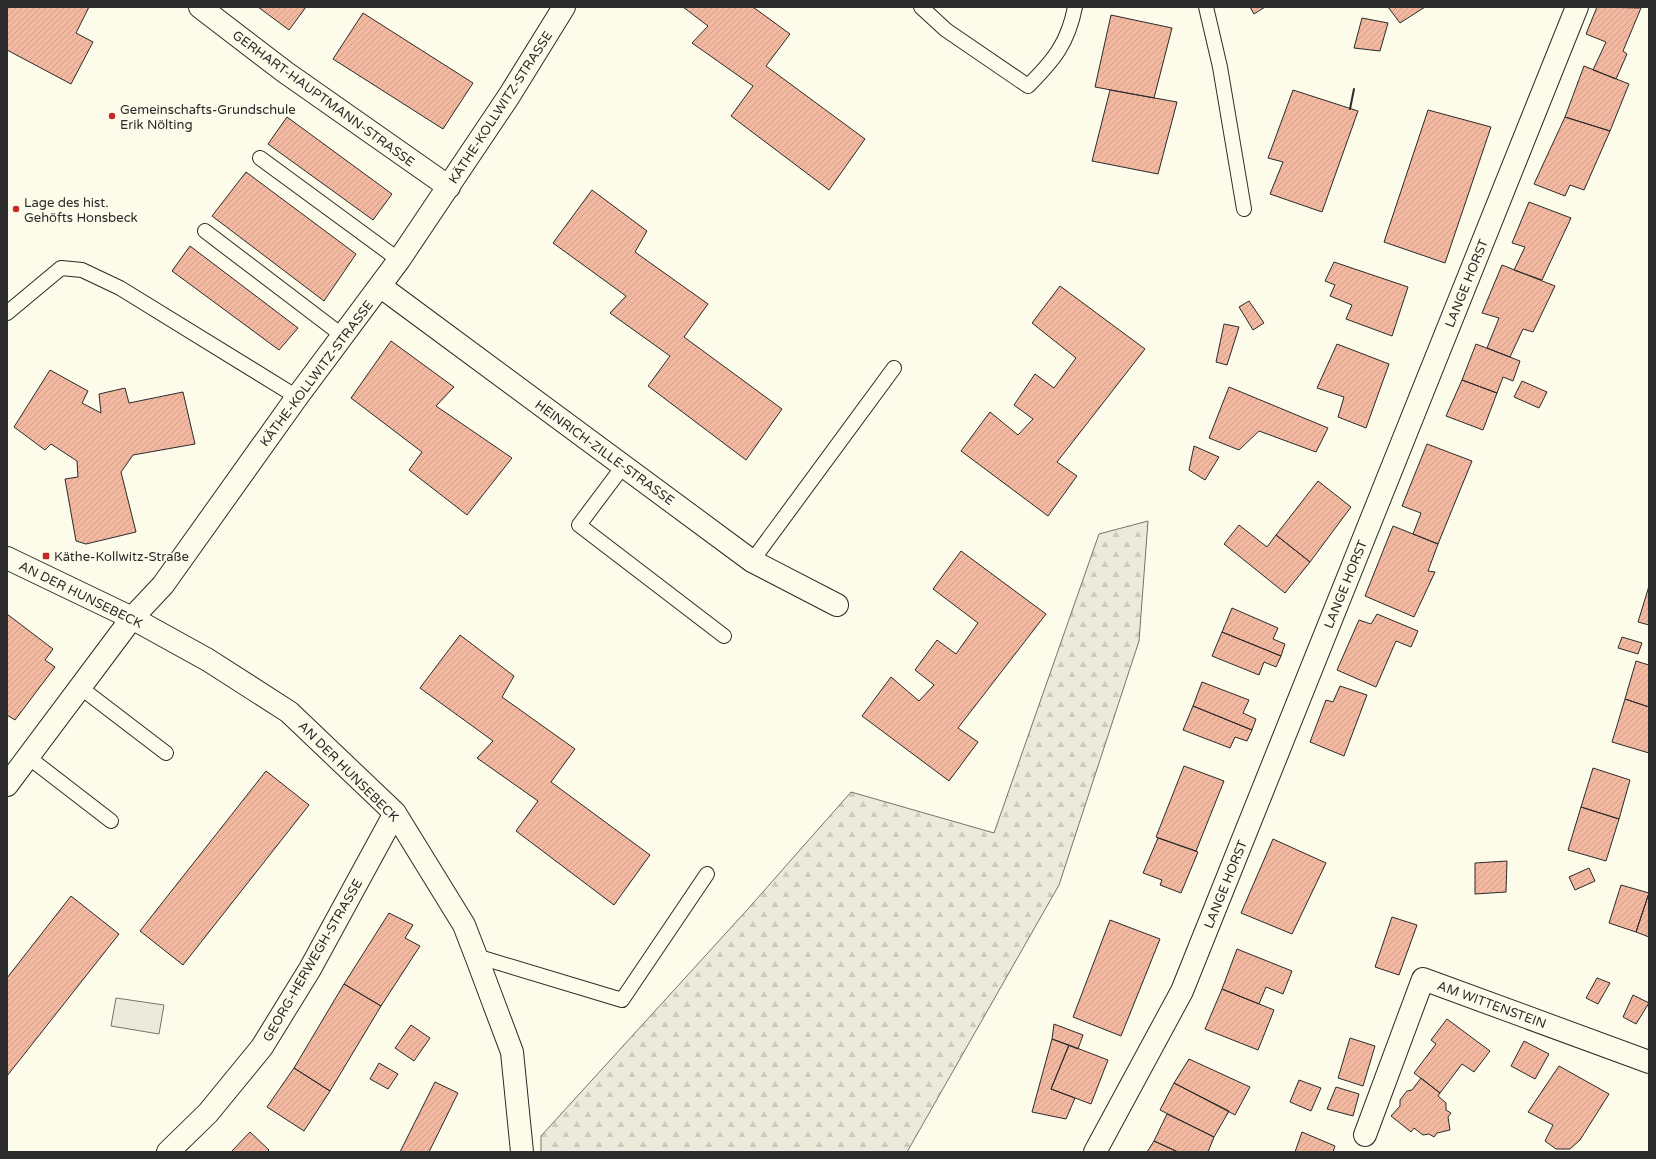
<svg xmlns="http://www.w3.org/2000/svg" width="1656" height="1159" font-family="'Varela Round',sans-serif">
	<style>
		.green { fill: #ecebdb; stroke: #74746e }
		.forest { fill: url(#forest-firs); stroke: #74746e }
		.building { fill: url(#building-hatch); stroke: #2b2b2b }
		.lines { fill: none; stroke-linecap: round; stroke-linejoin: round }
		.lane-casing { stroke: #2b2b2b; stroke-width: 16 }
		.street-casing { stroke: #2b2b2b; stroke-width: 24 }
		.lane { stroke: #fdfbea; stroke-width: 14 }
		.street { stroke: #fdfbea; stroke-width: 22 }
		.wall { stroke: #2b2b2b; stroke-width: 2 }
		.poi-dot { fill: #c62828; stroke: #fdfbea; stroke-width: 1.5 }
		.labels { text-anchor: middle; stroke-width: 3; stroke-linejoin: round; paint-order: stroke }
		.street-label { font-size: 13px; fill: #2b2b2b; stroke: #fdfbea }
		.poi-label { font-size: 13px; fill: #2b2b2b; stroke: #fdfbea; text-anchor: start }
	</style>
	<defs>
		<pattern id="forest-firs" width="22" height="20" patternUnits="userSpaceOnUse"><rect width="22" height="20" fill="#ecebdb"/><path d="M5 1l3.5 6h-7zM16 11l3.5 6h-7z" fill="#cbcabc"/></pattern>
		<pattern id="building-hatch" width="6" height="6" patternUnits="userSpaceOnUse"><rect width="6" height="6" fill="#f2b8a0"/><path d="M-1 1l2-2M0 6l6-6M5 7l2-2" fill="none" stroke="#d09e8a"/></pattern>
	</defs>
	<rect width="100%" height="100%" fill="#fdfbea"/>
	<path class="green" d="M116,998l48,7 -5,29 -48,-8z"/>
	<path class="forest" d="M1148,521l-9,120 -80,244 -152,267h-366v-16l206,-226 104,-118 143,41 105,-299z"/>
	<path class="building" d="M7,7h82l-13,26 17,9 -22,42 -64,-34z
		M258,7h48l-17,23z
		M683,7h70l37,27 -24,32 99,73 -36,51 -98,-74 22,-30 -61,-43 16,-17z
		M1250,7h15l-11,7z
		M1388,7h37l-25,16z
		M1597,7l44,1 -18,43 4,3 -11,25 -23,-9 13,-28 -20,-8z
		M363,13l110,70 -30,46 -110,-70z
		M1111,15l61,13 -18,70 -59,-11z
		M1362,18l26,5 -8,28 -26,-3z
		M1584,66l45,18 -19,47 -45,-14z
		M1110,90l67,12 -19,72 -66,-13z
		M1293,90l65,21 -36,101 -52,-18 13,-32 -15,-4z
		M1428,110l63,17 -46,136 -61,-21z
		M287,117l105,77 -19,26 -105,-76z
		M1565,117l45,14 -26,59 -14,-5 -5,11 -31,-12z
		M246,172l110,82 -32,47 -112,-85z
		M592,190l55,41 -12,21 73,52 -24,33 98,72 -36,51 -98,-74 22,-30 -60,-43 16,-17 -73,-53z
		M1529,202l42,16 -29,62 -28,-10 11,-23 -13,-4z
		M190,246l108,82 -19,22 -107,-79z
		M1334,262l74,25 -16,49 -46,-17 6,-14 -22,-9 5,-11 -10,-4z
		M1502,265l53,21 -22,46 -10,-3 -13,28 -23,-9 12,-30 -17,-5z
		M1060,286l85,63 -88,113 20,14 -29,40 -87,-65 29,-39 28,23 15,-16 -19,-14 21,-31 19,14 22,-30 -44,-35z
		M1249,301l15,22 -11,7 -14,-23z
		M1224,324l15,3 -12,38 -11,-3z
		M391,341l63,46 -18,19 76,52 -45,57 -58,-45 13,-18 -71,-54z
		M1337,344l52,20 -23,64 -28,-11 6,-20 -27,-9z
		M1476,344l44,17 -7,20 -10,-4 -6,16 -35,-13z
		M50,370l38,21 -6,12 19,10 -2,-19 26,-6 4,15 54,-11 12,52 -62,11 -12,17 15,60 -50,12 -10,-3 -11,-62 13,-2 -1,-16 -26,-17 -6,6 -31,-23z
		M1462,380l35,13 -14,37 -37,-14z
		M1522,381l25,11 -8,16 -25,-11z
		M1229,387l99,41 -12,24 -57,-21 -20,19 -30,-12z
		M1427,444l45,17 -34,83 -25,-10 8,-21 -19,-7z
		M1194,446l25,11 -14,23 -16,-10z
		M1318,481l33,26 -41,55 -34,-27z
		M1239,525l28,22 9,-12 34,27 -25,31 -61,-49z
		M1393,526l45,18 -10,27 7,1 -21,45 -49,-21z
		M961,551l85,63 -88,114 20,14 -29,39 -87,-65 29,-39 28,24 15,-16 -19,-15 22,-30 19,14 22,-31 -45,-34z
		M1649,586v39l-11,-3z
		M1232,608l46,20 -5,11 12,5 -4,12 -59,-24z
		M7,614l46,35 -8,11 10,7 -40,53 -8,-5z
		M1377,614l41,17 -7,16 -15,-6 -20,46 -39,-17 22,-50 12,4z
		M1222,632l59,24 -5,11 -12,-5 -5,13 -47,-19z
		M460,635l54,41 -12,21 73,52 -24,33 99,73 -36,50 -98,-74 22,-30 -61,-43 16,-17 -73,-53z
		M1622,637l20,6 -4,11 -20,-6z
		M1636,661l13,4v42l-24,-8z
		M1202,682l47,18 -6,13 13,6 -4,11 -59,-24z
		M1340,686l27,9 -23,61 -34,-14 16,-42 7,2z
		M1625,699l24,8v46l-37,-11z
		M1193,706l59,24 -5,11 -12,-4 -5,11 -47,-18z
		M1184,766l40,15 -28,70 -40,-14z
		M1593,768l37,12 -11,39 -38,-12z
		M266,771l43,34 -126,160 -43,-34z
		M1581,807l38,12 -13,42 -38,-11z
		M1158,838l40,14 -17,41 -21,-8 2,-5 -19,-7z
		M1273,839l53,24 -34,71 -51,-21z
		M1507,861l-1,31 -31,2v-31z
		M1589,868l6,13 -20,9 -6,-13z
		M1621,885l28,8 -13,39 -27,-9z
		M1649,893v44l-13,-5z
		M71,896l48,38 -112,142v-98z
		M389,913l24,12 -8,13 15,8 -39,60 -37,-22z
		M1392,917l25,8 -18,50 -24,-8z
		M1110,920l50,19 -39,97 -48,-19z
		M1237,949l55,22 -9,23 -17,-7 -7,17 -37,-15z
		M1597,978l13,5 -12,21 -12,-6z
		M344,984l37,22 -51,85 -36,-23z
		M1222,989l52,21 -16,40 -53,-21z
		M1633,995l16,8 -13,21 -13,-7z
		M1447,1019l43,32 -16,21 -12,-8 -22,29 -26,-20 22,-29 -5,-4z
		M1054,1024l29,11 -5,14 -26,-10z
		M411,1025l19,13 -16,23 -19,-13z
		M1350,1038l25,8 -12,40 -25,-8z
		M1052,1039l17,6 -18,44 24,9 -9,21 -34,-7z
		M1524,1041l25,13 -14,25 -24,-13z
		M1069,1045l39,15 -17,44 -40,-15z
		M1189,1059l61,28 -15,28 -61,-32z
		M379,1063l19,11 -10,15 -18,-10z
		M1559,1066l50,28 -29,46 -10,9h-14l-11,-8 8,-16 -25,-13z
		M294,1068l36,23 -26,40 -37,-24z
		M1421,1078l19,15 -2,3 8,7v7l5,3 -3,4 2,13 -13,3 -3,4 -5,-3 -6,1 -9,-7 -3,4 -20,-16 9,-10v-6l7,-9 5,-1z
		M1299,1080l22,8 -10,23 -21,-9z
		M435,1082l23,11 -29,59h-29z
		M1174,1083l55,28 -15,26 -54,-27z
		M1336,1087l23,7 -6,22 -26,-7z
		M1167,1114l47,23 -6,15h-30l-24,-11z
		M250,1132l19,18 -2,2h-36z
		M1302,1132l33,14 -2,6h-38z
		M1154,1141l24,11h-31z"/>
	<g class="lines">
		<g class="lane-casing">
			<path id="lane" d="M921,7l25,23 82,56c26,-26 40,-43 47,-79
				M1206,7l14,60 24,142
				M260,158l139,102
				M205,231l138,105
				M7,313l54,-45 21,2 38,18 177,109
				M624,465l-45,60 145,111
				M752,561l142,-193
				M81,688l85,65
				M28,757l83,64
				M476,956l146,44 85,-126"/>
		</g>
		<g class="street-casing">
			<path id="street" d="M200,7l85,65 164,115
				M380,286l372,275 85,44
				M7,558l125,60 76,42 81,52 106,101 69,112 12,31 36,96 10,100
				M7,785l125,-167 31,-33 134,-188 102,-137 110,-164 55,-89
				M1365,1135l58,-156 226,83
				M168,1152l40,-39 54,-66 48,-78 85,-156
				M1095,1152l87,-161 395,-984"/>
		</g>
		<use href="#lane" class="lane"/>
		<use href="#street" class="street"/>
		<path class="wall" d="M1350,109l4,-20"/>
	</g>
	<g class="poi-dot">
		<circle cx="112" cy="116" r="4"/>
		<circle cx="16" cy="209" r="4"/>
		<rect x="42" y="552" width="8" height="8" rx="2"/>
	</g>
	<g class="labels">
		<g class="street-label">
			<text transform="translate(324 98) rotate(36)" y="5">GERHART-HAUPTMANN-STRASSE</text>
			<text transform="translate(500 107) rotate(-57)" y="5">KÄTHE-KOLLWITZ-STRASSE</text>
			<text transform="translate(1466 283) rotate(-68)" y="5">LANGE HORST</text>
			<text transform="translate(316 373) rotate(-53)" y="5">KÄTHE-KOLLWITZ-STRASSE</text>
			<text transform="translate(605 452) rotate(36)" y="5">HEINRICH-ZILLE-STRASSE</text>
			<text transform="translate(1345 584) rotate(-68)" y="5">LANGE HORST</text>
			<text transform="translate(81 594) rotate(26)" y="5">AN DER HUNSEBECK</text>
			<text transform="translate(349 771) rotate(45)" y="5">AN DER HUNSEBECK</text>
			<text transform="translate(1225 884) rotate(-68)" y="5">LANGE HORST</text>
			<text transform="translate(312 960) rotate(-60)" y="5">GEORG-HERWEGH-STRASSE</text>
			<text transform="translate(1492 1004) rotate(20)" y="5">AM WITTENSTEIN</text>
		</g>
		<g class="poi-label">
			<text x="120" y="114">Gemeinschafts-Grundschule<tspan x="120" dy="15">Erik Nölting</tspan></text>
			<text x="24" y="207">Lage des hist.<tspan x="24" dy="15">Gehöfts Honsbeck</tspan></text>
			<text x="54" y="561">Käthe-Kollwitz-Straße</text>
		</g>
	</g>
	<rect width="1656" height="1159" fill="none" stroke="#2b2b2b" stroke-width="16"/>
</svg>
